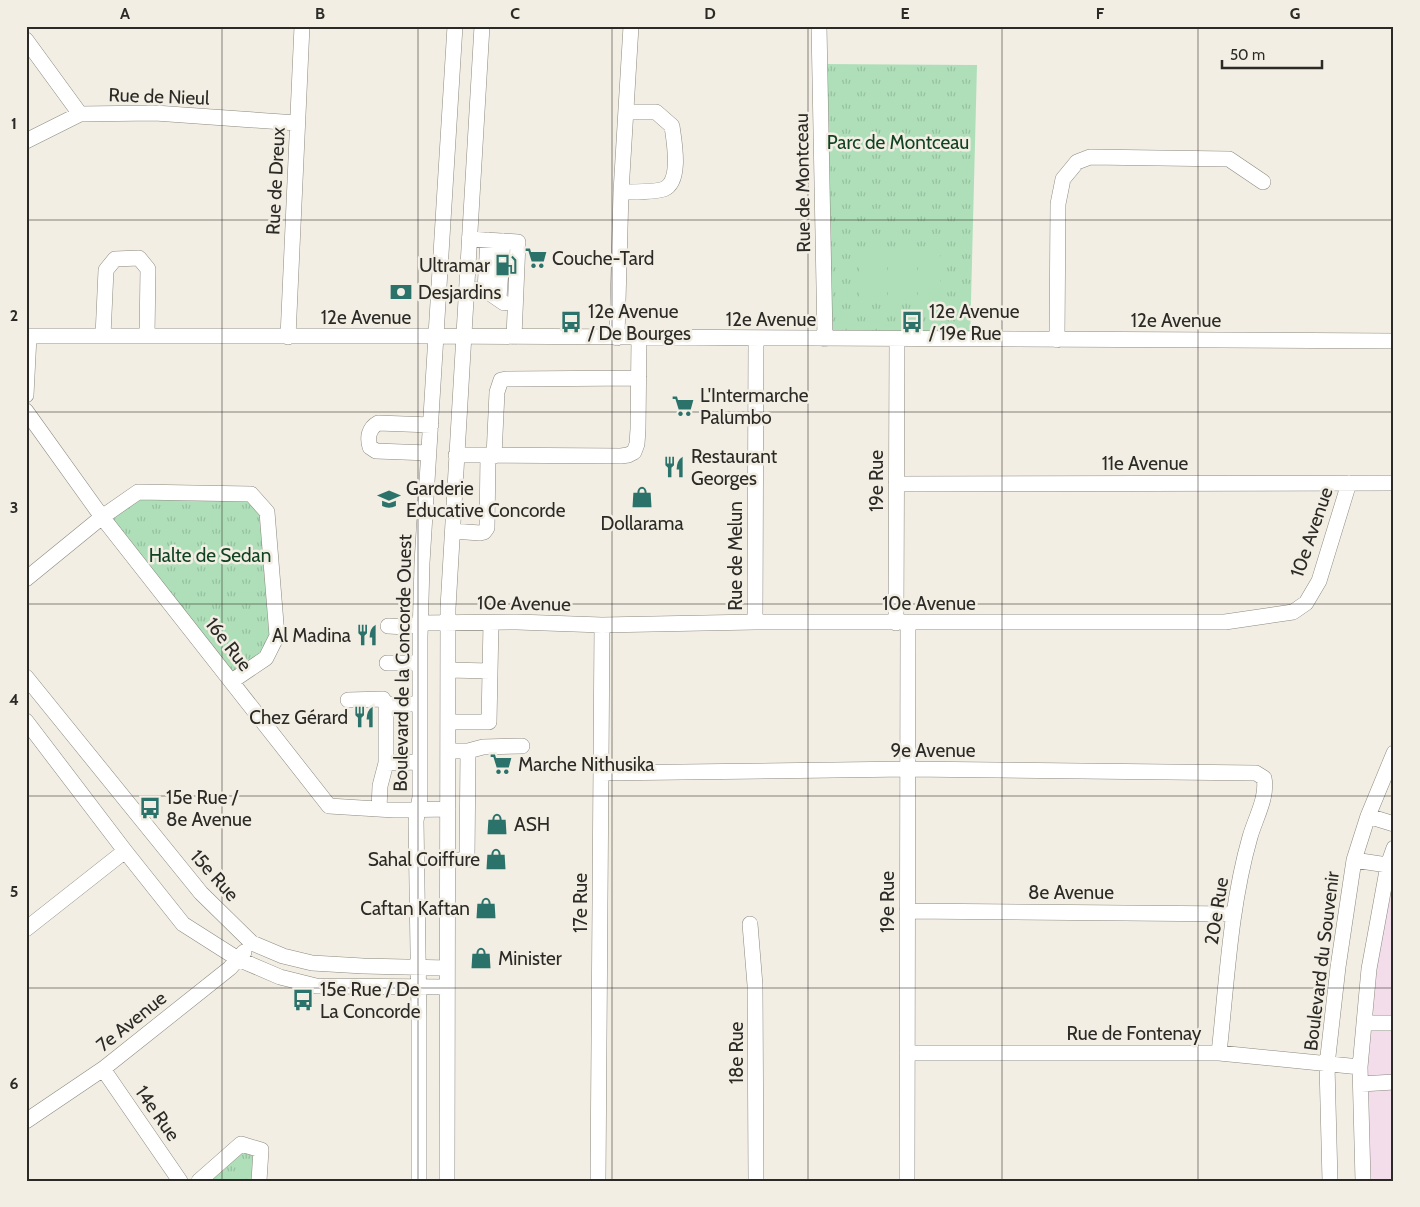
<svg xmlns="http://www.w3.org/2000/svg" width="1420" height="1207" font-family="Cabin,sans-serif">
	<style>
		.education { fill: #f3ddeb }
		.grass { fill: url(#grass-tufts) }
		.garden { fill: #aedfb9 }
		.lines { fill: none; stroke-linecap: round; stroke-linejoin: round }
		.minor-casing { stroke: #8c897f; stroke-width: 16 }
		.minor { stroke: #fff; stroke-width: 15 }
		.grid { fill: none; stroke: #2b2a26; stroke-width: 1; stroke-opacity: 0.55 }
		.labels { text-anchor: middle; stroke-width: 5; stroke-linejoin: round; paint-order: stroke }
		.street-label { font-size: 19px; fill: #2b2a26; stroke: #f2eee3 }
		.park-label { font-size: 19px; fill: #104322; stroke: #f2eee3 }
		.poi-label { font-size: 19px; fill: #2b2a26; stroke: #f2eee3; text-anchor: start }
		.neatline { fill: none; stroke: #2b2a26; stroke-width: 2 }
		.grid-label { font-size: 16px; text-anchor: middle; font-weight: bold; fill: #2b2a26 }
	</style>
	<defs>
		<pattern id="grass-tufts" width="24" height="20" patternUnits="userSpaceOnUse" patternTransform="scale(1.25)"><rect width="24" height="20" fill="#aedfb9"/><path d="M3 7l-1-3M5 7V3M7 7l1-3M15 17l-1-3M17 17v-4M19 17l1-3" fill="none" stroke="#96c09f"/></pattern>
	</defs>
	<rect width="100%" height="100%" fill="#f2eee3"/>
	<path class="education" d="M1394,887v294h-31l6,-212z"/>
	<path class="grass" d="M819,64l158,1 -7,275 -145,-1z
		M138,492l113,2 16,18 10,124 -11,22 -34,23 -130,-164z
		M241,1144l20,6 -2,31h-60z"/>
	<path class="garden" d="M859,253h23v49h-23z
		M888,253h23v49h-23z
		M918,253h22v48h-22z"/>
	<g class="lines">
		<g class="minor-casing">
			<path id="minor" d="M819,26l6,313
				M26,40l54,74
				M26,141l54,-27 75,-1 142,10
				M621,192c10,0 36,0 43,-3 18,-8 10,-48 8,-63l-16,-14h-30
				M469,239l49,3 -4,95
				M467,289l18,1 19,13
				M485,290l3,-50
				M499,298l4,-57
				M26,336h411l957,5
				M103,336l3,-66 9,-11 24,-1 9,11 -1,67
				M288,337l14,-311
				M617,338l4,-146 10,-166
				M1057,340l1,-136 5,-25 14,-17 13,-5 139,2 34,23
				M26,395l3,-59
				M26,411l76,106 227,289 65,4 54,-1
				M429,453l-53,-2 -6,-4c-3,-10 -1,-19 8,-24l53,2
				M456,455h32
				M494,456l3,-64 4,-12 5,-1 133,-1
				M896,484l498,-1
				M453,531l27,2 4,-1 3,-4 1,-73 133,1 7,-1 6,-3 3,-8 1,-15 1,-91
				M26,579l76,-62 36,-25 113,2 16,18 10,124 -11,22 -34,23
				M755,622l1,-283
				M896,623l1,-284
				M388,626l18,1 14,-4 97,-1 85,3 153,-3h470l68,-10 13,-9 13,-22 30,-98
				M387,663h33
				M448,670l42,1
				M26,677l175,216 51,50 31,13 29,7 51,3 84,2
				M348,700l35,-1 3,5
				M26,721l99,130 58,73 55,35 42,18 36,9 131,1
				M448,722h41l2,-99
				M448,751h20l-1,109h-19
				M468,751l15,-4 39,-1
				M386,763l33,-1
				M601,773l307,-4 348,4 8,5c4,19 -9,41 -14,59 -20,70 -23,144 -31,216
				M379,809l1,-23 6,-23v-59h34
				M1368,816l26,8
				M1354,860l40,6
				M907,911l327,3
				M750,924l5,61 1,196
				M26,929l99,-78
				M1364,1023h30
				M907,1053h312l141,14
				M103,1069l77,112
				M1361,1084l33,-2
				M26,1121l77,-52 127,-101 14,-16
				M199,1181l42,-37 20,6 -2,31
				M419,1181v-164l-3,-196 4,-24v-160l2,-74 33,-537
				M447,1181l1,-573 34,-582
				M598,1181l4,-556
				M907,1181l1,-558
				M1330,1181l-3,-116 11,-98 16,-107 14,-44 26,-63
				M1363,1181l-3,-114 9,-98 19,-104 6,-17"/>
		</g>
		<use href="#minor" class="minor"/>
	</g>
	<path class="grid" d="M222,26v1155M418,26v1155M612,26v1155M808,26v1155M1002,26v1155M1198,26v1155M26,220h1368M26,412h1368M26,604h1368M26,796h1368M26,988h1368"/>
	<defs>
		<g id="supermarket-bare" transform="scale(1.725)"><path d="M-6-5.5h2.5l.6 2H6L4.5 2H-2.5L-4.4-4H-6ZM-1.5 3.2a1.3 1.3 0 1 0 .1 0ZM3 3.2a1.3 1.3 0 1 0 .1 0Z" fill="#2b726a" stroke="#f2eee3" stroke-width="2.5" paint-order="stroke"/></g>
		<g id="fuel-bare" transform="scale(1.725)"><path d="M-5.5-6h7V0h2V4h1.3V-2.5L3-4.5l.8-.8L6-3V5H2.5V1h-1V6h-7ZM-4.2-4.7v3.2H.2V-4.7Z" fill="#2b726a" stroke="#f2eee3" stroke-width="2.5" paint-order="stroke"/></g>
		<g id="bank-bare" transform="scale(1.725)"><path d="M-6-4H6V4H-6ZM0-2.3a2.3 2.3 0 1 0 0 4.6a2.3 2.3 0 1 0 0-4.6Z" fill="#2b726a" stroke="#f2eee3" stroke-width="2.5" paint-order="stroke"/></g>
		<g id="bus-bare" transform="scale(1.725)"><path d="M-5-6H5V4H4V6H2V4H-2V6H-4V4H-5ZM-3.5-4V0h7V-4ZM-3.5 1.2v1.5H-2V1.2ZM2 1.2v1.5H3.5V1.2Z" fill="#2b726a" stroke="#f2eee3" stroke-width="2.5" paint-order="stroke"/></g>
		<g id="restaurant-bare" transform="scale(1.725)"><path d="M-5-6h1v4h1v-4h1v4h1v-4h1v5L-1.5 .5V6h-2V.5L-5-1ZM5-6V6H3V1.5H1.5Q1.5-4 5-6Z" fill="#2b726a" stroke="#f2eee3" stroke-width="2.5" paint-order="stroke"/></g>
		<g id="shop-bare" transform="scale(1.725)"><path d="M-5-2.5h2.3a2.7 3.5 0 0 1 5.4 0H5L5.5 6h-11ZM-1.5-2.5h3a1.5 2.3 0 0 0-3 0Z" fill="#2b726a" stroke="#f2eee3" stroke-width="2.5" paint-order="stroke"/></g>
		<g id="school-bare" transform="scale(1.725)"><path d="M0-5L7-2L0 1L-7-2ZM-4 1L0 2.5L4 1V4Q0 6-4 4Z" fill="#2b726a" stroke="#f2eee3" stroke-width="2.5" paint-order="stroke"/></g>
	</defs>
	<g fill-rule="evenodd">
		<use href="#supermarket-bare" x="536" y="258"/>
		<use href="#fuel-bare" x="506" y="265"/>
		<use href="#bank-bare" x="401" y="292"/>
		<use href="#bus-bare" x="571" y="322"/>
		<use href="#bus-bare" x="912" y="322"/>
		<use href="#supermarket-bare" x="683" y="406"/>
		<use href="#restaurant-bare" x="674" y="467"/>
		<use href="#shop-bare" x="642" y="497"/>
		<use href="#school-bare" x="389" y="499"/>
		<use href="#restaurant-bare" x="367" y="635"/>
		<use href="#restaurant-bare" x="364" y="717"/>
		<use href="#supermarket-bare" x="501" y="764"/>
		<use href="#bus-bare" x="150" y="808"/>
		<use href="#shop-bare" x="497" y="824"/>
		<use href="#shop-bare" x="496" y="859"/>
		<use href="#shop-bare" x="486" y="908"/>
		<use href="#shop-bare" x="481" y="958"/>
		<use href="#bus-bare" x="303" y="1000"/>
	</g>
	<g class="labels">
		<g class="street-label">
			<text transform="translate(159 96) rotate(2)" y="7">Rue de Nieul</text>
			<text transform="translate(275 181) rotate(-87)" y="7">Rue de Dreux</text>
			<text transform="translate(802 183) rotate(-91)" y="7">Rue de Montceau</text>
			<text x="366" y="324">12e Avenue</text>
			<text x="771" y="326">12e Avenue</text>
			<text x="1176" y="327">12e Avenue</text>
			<text x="1145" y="470">11e Avenue</text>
			<text transform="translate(876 481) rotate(-90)" y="7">19e Rue</text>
			<text transform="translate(1311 532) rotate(-71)" y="7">10e Avenue</text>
			<text transform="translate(735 556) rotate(-90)" y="7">Rue de Melun</text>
			<text transform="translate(524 603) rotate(1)" y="7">10e Avenue</text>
			<text x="929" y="610">10e Avenue</text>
			<text transform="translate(229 644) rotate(52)" y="7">16e Rue</text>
			<text transform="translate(402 663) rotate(-89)" y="7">Boulevard de la Concorde Ouest</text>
			<text x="933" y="757">9e Avenue</text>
			<text transform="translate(215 875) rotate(48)" y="7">15e Rue</text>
			<text x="1071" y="899">8e Avenue</text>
			<text transform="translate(887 902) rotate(-90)" y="7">19e Rue</text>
			<text transform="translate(580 903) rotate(-90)" y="7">17e Rue</text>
			<text transform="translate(1216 911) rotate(-81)" y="7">20e Rue</text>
			<text transform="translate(1321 961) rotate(-83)" y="7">Boulevard du Souvenir</text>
			<text transform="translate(131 1021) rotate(-39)" y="7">7e Avenue</text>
			<text x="1134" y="1040">Rue de Fontenay</text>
			<text transform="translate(736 1053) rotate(-90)" y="7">18e Rue</text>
			<text transform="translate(158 1113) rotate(55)" y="7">14e Rue</text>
		</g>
		<g class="park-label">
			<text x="898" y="149">Parc de Montceau</text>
			<text x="210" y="562">Halte de Sedan</text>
		</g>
		<g class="poi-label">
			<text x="552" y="265">Couche-Tard</text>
			<text x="490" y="272" text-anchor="end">Ultramar</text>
			<text x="418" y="299">Desjardins</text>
			<text x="588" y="318">12e Avenue<tspan x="588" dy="22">/ De Bourges</tspan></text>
			<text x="929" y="318">12e Avenue<tspan x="929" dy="22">/ 19e Rue</tspan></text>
			<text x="700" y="402">L'Intermarche<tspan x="700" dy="22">Palumbo</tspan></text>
			<text x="691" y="463">Restaurant<tspan x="691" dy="22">Georges</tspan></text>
			<text x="406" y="495">Garderie<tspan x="406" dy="22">Educative Concorde</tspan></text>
			<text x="642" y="530" text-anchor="middle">Dollarama</text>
			<text x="351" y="642" text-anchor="end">Al Madina</text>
			<text x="348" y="724" text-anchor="end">Chez Gérard</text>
			<text x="518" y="771">Marche Nithusika</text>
			<text x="166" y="804">15e Rue /<tspan x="166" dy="22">8e Avenue</tspan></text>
			<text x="514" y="831">ASH</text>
			<text x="480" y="866" text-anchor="end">Sahal Coiffure</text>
			<text x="470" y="915" text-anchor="end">Caftan Kaftan</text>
			<text x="498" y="965">Minister</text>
			<text x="320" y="996">15e Rue / De<tspan x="320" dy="22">La Concorde</tspan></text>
		</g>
	</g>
	<rect width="1420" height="1207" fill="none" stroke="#f2eee3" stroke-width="55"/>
	<path d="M1222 60v8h100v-8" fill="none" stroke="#2b2a26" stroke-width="2.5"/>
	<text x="1230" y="60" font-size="15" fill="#2b2a26" stroke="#f2eee3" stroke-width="4" paint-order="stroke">50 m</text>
	<rect x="28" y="28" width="1364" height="1152" class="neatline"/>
	<g class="grid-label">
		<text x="125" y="19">A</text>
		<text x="320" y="19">B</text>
		<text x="515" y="19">C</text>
		<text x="710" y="19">D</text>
		<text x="905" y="19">E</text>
		<text x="1100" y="19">F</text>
		<text x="1295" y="19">G</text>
		<text x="14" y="129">1</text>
		<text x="14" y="321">2</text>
		<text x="14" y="513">3</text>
		<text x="14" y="705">4</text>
		<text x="14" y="897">5</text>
		<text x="14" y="1089">6</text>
	</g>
</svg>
